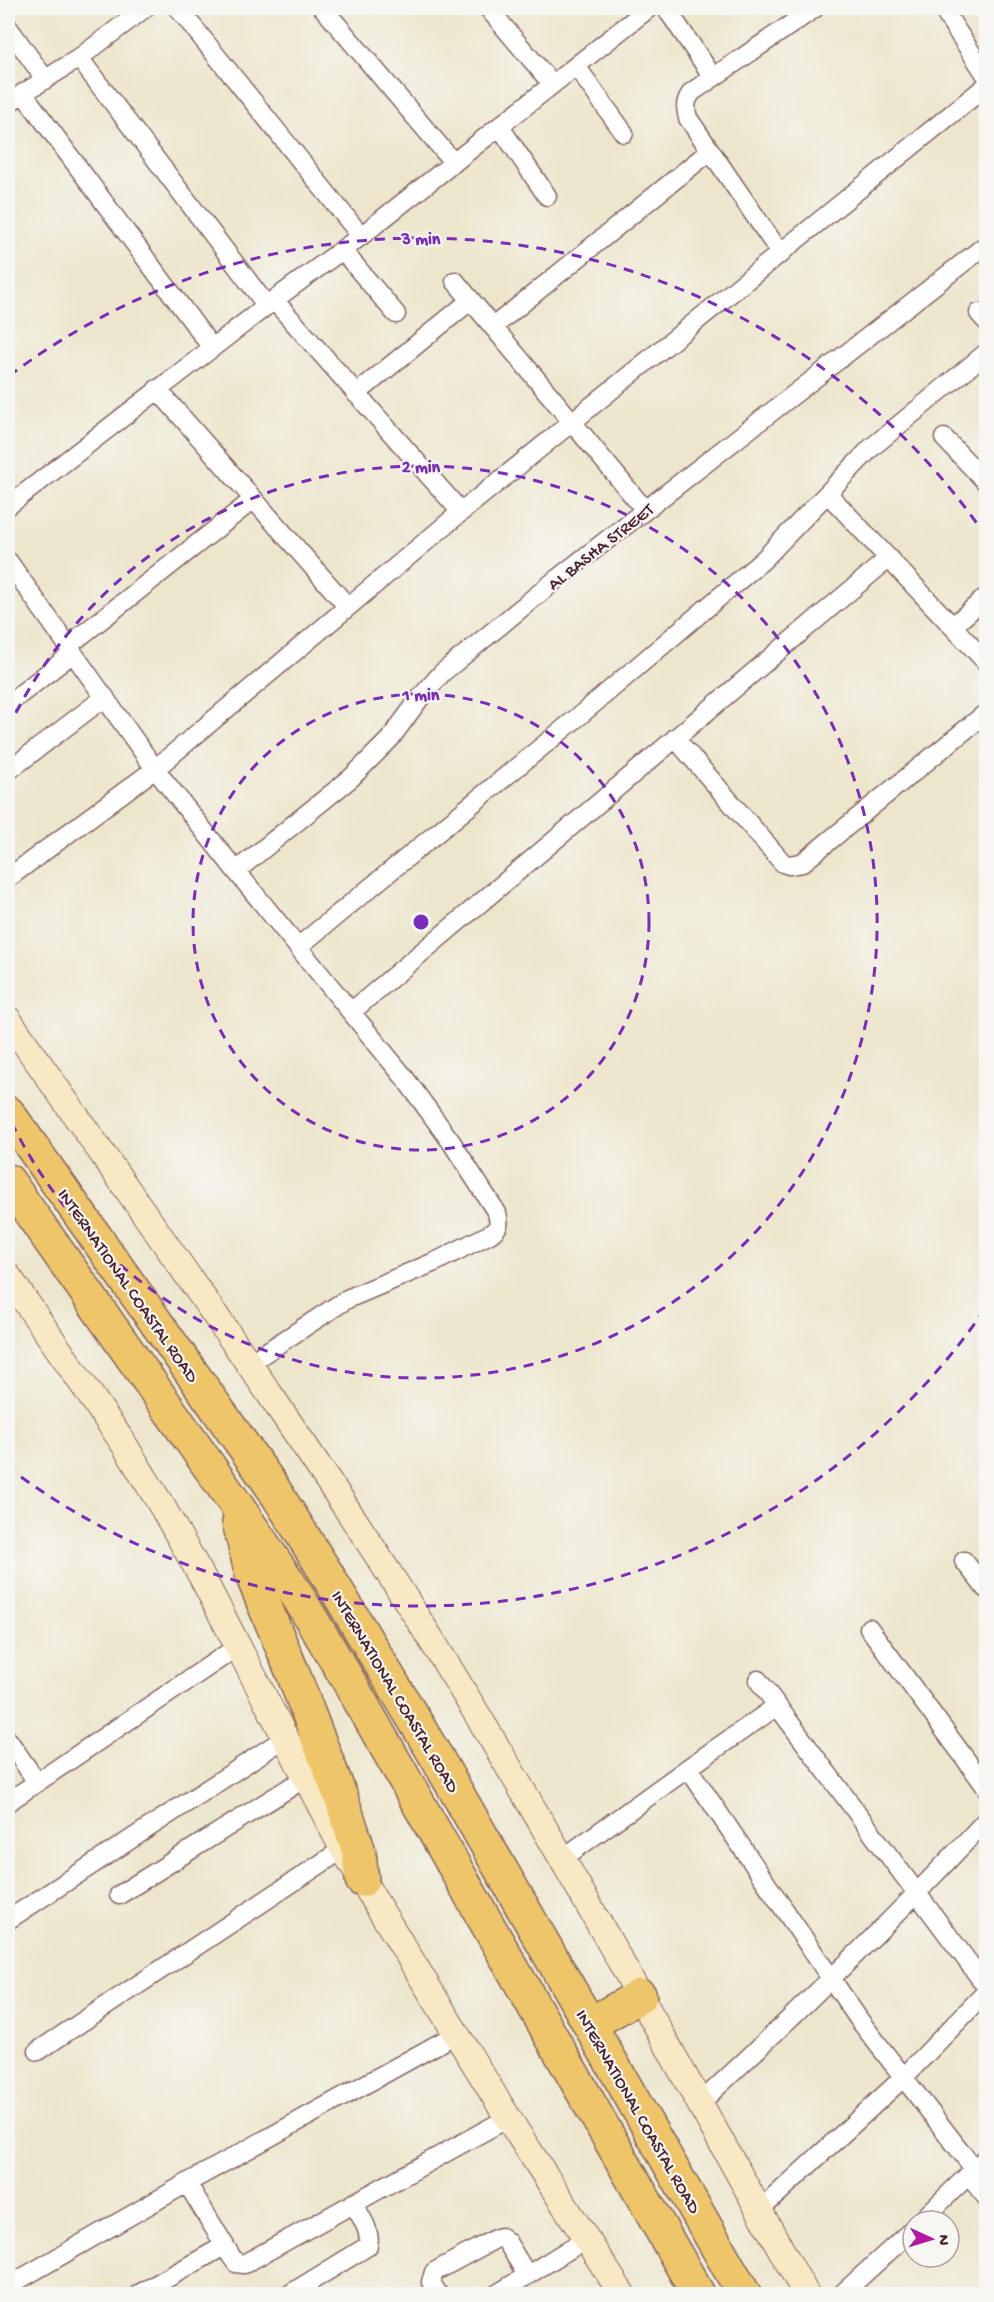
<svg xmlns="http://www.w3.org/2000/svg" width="994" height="2302" font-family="'Gochi Hand',sans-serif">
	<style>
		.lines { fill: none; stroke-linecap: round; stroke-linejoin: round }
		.street-casing { stroke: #836563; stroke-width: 21 }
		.secondary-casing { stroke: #836563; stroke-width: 28 }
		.highway-casing { stroke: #836563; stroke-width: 36 }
		.street { stroke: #fff; stroke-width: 18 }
		.secondary { stroke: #f8e8c3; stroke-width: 26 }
		.highway { stroke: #eec569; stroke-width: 33 }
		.ring { fill: none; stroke: #7b2cbf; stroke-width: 3; stroke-dasharray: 10 8 }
		.labels { text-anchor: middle; stroke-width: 4.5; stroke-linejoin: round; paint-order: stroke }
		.street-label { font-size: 18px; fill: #4a1f2b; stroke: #f6f6f2 }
		.centre { fill: #7b2cbf; stroke: #f6f6f2; stroke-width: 3 }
		.ring-label { font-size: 18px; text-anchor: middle; font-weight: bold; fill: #7b2cbf; stroke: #f6f6f2; stroke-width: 4.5; stroke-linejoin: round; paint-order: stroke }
	</style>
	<rect width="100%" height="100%" fill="#f6f6f2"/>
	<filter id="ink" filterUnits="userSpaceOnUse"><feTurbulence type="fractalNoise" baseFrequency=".0167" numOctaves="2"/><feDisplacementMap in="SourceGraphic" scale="12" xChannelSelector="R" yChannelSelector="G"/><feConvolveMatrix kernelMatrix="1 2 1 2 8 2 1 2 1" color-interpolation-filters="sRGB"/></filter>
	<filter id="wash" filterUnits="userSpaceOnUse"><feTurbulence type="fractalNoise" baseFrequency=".008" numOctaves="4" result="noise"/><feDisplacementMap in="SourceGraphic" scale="24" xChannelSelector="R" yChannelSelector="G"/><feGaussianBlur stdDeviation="1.35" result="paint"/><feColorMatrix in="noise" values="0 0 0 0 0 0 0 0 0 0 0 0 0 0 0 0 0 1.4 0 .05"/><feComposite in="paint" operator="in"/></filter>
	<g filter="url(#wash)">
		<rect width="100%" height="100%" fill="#ede6cc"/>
	</g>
	<g filter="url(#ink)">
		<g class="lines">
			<g class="street-casing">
				<path id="street" d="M178,8l183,228
					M323,8l131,155
					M488,8l64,76
					M666,8l47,69
					M942,8l44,67
					M8,27l37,52
					M79,58l188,248
					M576,66l48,67
					M23,93l189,255
					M8,103l71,-45 66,-50
					M500,127l47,69
					M342,250l54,64
					M781,254l-93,-136c-3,-11 -3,-17 4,-26l123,-84
					M455,281l190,229
					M274,300l187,212
					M979,313l7,8
					M493,327l217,-176
					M157,389l191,218
					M356,394l115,-94
					M944,438l42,44
					M828,494l158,168
					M8,506l266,-206 87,-64 288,-228
					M8,561l147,208 81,102 168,206 48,66 45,70c3,11 2,15 -7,21l-53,27 -90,38 -99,65
					M953,626l33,-29
					M68,646l186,-147
					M8,704l65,-51
					M675,738l108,125 6,2 13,-2 184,-150
					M8,771l97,-74
					M236,871l115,-93 39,-39 30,-41 22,-25 116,-95 428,-333
					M8,878l147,-109 306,-257 525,-426
					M298,947l280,-230 185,-157 108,-112 115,-95
					M351,1012l538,-454
					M964,1561l22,28
					M869,1628l117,159
					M758,1680l228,306
					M8,1740l29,42
					M688,1768l172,253 115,149
					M8,1802l229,-155
					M562,1859l126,-91 89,-62
					M119,1895l186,-117
					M8,1920l277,-182
					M38,2051l305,-202
					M699,2104c99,-92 196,-185 287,-284
					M969,2176l17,21
					M187,2183l44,73 5,7 8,1 264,-146
					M759,2211l145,-134 82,-85
					M921,2221l65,-63
					M8,2286l179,-103 269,-149
					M139,2294l85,-48
					M290,2294l78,-48c4,-15 -8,-30 -15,-43
					M438,2294l-7,-12 3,-10 61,-33 6,-2 6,5 20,33
					M497,2294l89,-55
					M842,2294l71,-65"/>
			</g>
			<g class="secondary-casing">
				<path id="secondary" d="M8,1019c144,207 292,411 426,625 132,212 250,433 372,650
					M8,1276l114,165 41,67 39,69 141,272 165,269 114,176"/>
			</g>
			<g class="highway-casing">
				<path id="highway" d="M8,1113l263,372 54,86 112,187 307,536
					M8,1181l229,325 57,84 57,95 347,609
					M239,1522l13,53 40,96 50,129 17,52 3,28
					M590,2024l50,-28"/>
			</g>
			<use href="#street" class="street"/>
			<use href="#secondary" class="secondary"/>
			<use href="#highway" class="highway"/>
		</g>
	</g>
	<g class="ring">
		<circle cx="421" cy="922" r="228"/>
		<path d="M8 729A456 456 0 1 1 8 1115"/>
		<path d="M985 1309A684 684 0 0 1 9 1468M9 376A684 684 0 0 1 985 535"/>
	</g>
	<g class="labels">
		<g class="street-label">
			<text transform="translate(600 546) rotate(-38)" y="6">AL BASHA STREET</text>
			<text transform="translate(129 1285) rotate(55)" y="6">INTERNATIONAL COASTAL ROAD</text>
			<text transform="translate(396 1691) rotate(59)" y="6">INTERNATIONAL COASTAL ROAD</text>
			<text transform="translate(639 2111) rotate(60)" y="6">INTERNATIONAL COASTAL ROAD</text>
		</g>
	</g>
	<circle cx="421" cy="922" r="9" class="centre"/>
	<g class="ring-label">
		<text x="421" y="244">3 min</text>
		<text x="421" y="472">2 min</text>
		<text x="421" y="700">1 min</text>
	</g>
	<rect width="994" height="2302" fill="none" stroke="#f6f6f2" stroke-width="30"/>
	<g transform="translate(931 2239) rotate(94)"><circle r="28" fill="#f6f6f2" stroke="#b1a0a2" stroke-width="1.5"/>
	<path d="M0-4.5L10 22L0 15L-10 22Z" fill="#b5179e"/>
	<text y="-9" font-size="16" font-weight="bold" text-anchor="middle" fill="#4a1f2b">N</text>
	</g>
</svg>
